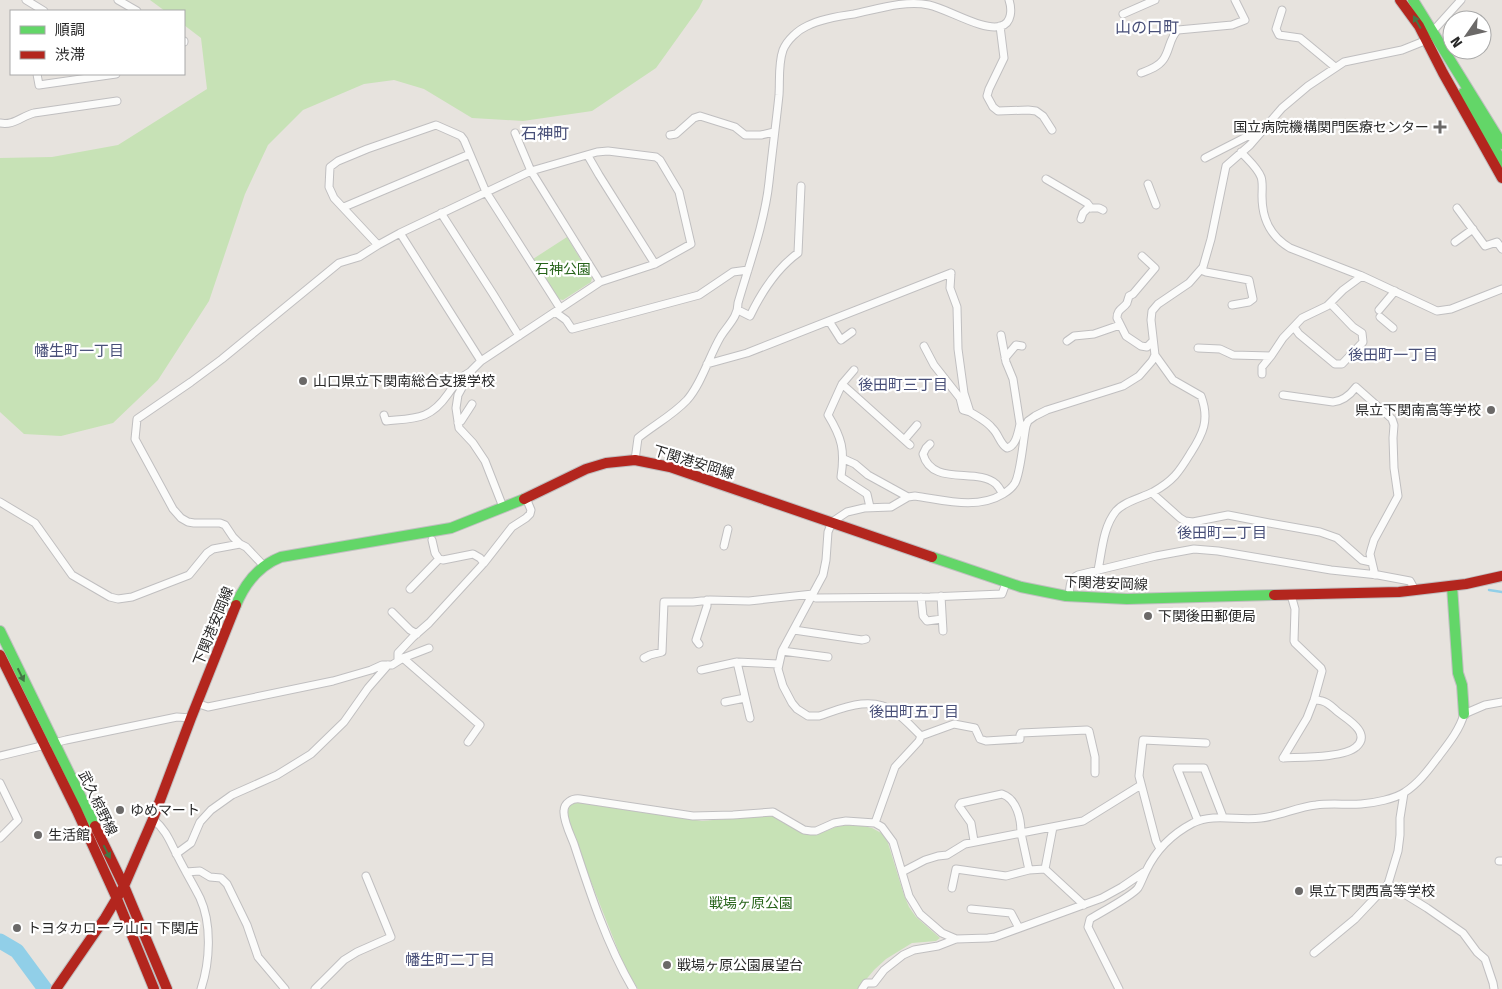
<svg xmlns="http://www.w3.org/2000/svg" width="1502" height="989" font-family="'Fira Sans','Noto Sans JP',sans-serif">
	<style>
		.green { fill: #c7e2b6 }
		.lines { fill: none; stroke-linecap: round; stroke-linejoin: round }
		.stream { stroke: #91cfe8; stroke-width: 2.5 }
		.river { stroke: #91cfe8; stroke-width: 15 }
		.street-casing { stroke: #c0bfc0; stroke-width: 9 }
		.fast-casing { stroke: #c0bfc0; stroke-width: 12 }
		.jam-casing { stroke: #c0bfc0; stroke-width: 12 }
		.street { stroke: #fbfbfa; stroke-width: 7 }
		.fast { stroke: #63d668; stroke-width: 10 }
		.jam { stroke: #b3261e; stroke-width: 10 }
		.oneway { fill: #437645 }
		.poi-dot { fill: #6b6968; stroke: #fff; stroke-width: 2 }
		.labels { text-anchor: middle; stroke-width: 4.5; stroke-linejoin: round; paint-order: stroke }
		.poi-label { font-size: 14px; fill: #282828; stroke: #fff; text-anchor: start }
		.park-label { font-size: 14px; fill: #27641a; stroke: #fff }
		.street-label { font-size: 14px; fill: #282828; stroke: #fff }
		.neighbourhood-label { font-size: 15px; fill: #495079; stroke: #fff }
		.quarter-label { font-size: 16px; fill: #495079; stroke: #fff }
	</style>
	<rect width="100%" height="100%" fill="#e7e3de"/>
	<path class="green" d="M150,0h553l-4,8 -43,60 -64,43 -69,10 -51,-3 -48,-29 -30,-9 -30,4 -61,26 -35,35 -23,49 -36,107 -51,79 -45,43 -52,13 -37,-2 -24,-22v-254l52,-1 66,-12 89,-56 -6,-51 -17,-13v-14h-19z
		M567,237l25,41 -1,4 -28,18 -5,-1 -25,-40z
		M579,801l123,20 67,-6 6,2 29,16 8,2h4l20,-8 11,-2h12l13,3 11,6 5,9 16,52 5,12 7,10 24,21 -4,3 -24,2 -26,16 -12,11 -16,19h-220l-14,-24 -8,-20 -34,-86 -15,-44 2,-9z"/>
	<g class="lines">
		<path class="stream" d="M1489,590l13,2"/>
		<path class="river" d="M0,941l17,10 28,38"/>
		<g class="street-casing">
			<path id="street" d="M26,0l18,11
				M118,0l19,11
				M1282,10l-6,19 3,6 21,3 35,29
				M1123,14l32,-14
				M1000,26l4,32 -15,31 -2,7 6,11 5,4 30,-1 8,1 7,5 9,14
				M184,41v1
				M1141,73c8,-3 17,-6 22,-13 7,-9 6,-22 15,-30l54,-5 13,-5 -10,-20
				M37,74l2,11 77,-11
				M0,123c13,3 22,-7 34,-10l83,-12
				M515,133l16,38 69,111
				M670,135l6,-1 18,-16 6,-2 35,11 10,8h16l13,-3
				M1241,152c7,8 16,15 20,25 2,5 1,13 1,19 0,23 8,40 28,52l72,28 75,35 14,-2 51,-20
				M588,156l11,19 56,89
				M1205,158l41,-21 15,-5
				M1046,179l41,24 4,5
				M1148,184l8,21
				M344,207l126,-53
				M1457,208l28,38 12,-4 5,7
				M441,213l52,81 26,42
				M1081,219l2,-6 5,-5h11l4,2
				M400,233l81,128
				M1455,242l18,-13
				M1142,256l13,12 -22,26 -4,2c0,1 -2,6 -2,7 -4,6 -10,6 -10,15l9,18 15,10 6,1 6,-6
				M1201,270l5,2 43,8 4,19 -4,3 -17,3
				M951,273l-1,15 7,19 1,42 6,44 6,19c8,5 17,9 23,17 6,6 7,15 14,19 9,-2 11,-15 13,-24l6,2
				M738,310l12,6c12,-25 26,-47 48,-63l3,-67
				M1379,310l16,-19
				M555,312l11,8 6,9 127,-34 34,-23 15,-2
				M1380,317l13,11
				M829,321l12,19 11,-8
				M1294,327l5,7 36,30h7l21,-22 -1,-9 -9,-6 -23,-24
				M1001,335l5,27 7,17 7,45
				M1067,341l7,-5 20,-2 26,-9
				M924,346l10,19 26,33 3,12 7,2
				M1198,348l22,1 13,6 38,1 12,-18 19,-20 25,-12 16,-16 19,-14
				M1005,358l11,-13 6,1
				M707,364l40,-11 204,-80
				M854,370l-12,14 -14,31c14,23 17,35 13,62l26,17 3,13
				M1262,374v-7l9,-11
				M842,384l68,61
				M1283,395l50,7c10,-1 17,-7 23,-15l36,32 2,6 -1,13 1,30 4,28 -24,44 -3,10 -1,4 5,21
				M384,415l2,6c30,-3 44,-1 62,-27 7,-10 12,-17 22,-22
				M458,423l3,-2 11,-17
				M905,439l12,-14
				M930,444l-4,4 -3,6c9,33 54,13 73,30 3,3 5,7 7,10
				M844,459l11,5 13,11 40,22
				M635,460l3,-22c16,-13 35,-23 49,-38 15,-17 22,-44 34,-64 7,-11 17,-19 17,-33 11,-38 27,-82 31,-121 3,-29 7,-58 10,-87 1,-14 -1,-31 4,-45 4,-10 15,-20 24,-24 14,-7 32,-10 47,-12 24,-5 51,-14 75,-9 19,4 55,27 72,21 11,-3 11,-17 8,-26
				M1152,493l28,25 5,3 8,1 35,-7 41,8 51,9 17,6 25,22 9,2
				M0,502l35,21 37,52 38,22 8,2 14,-2 57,-22 18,-22 6,-4 27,-5
				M503,507l-18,-46 -12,-18 -14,-15 -3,-20 2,-13 13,-24 10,-10 119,-79 55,-18 36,-20 -12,-52 -19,-32 -4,-3 -48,-6 -11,1 -66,19 -131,62 -22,12 -44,-47 -5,-11 1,-20 8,-6 29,-12 69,-24 25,11 3,4 22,52 74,116
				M724,546l4,-17
				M484,563l28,-36 14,-9 4,-4 1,-4 -5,-12
				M263,565l-17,-18 -6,-3 -7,-7 -8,-12 -5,-2h-26l-6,-1 -7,-4 -8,-9 -38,-70 2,-20 54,-37 31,-23 117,-96 20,-6 19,-12
				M1098,570c4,-19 5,-43 18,-59 9,-10 25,-13 37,-19 20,-11 26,-20 37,-38 13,-20 20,-34 11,-58l-28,-16 -18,-25
				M410,589l29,-30
				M812,596l4,2 114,-1 72,-3 4,-11
				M941,596l2,35
				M921,597l2,19 4,5 15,-2
				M1069,597c1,-9 0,-18 9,-22l78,-19 38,-7 24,2 113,19 47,5 32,6 5,9
				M392,612l18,18 7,4
				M794,630l68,10 4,-1
				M699,644l-3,-4 11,-34v-6
				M782,651l46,6
				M403,658l77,67 -12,17
				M644,658l6,-3 12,-3 2,-50h29l17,-2 39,1 64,-7
				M398,660v-7l15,-16 16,-14 55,-60 -4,-5 -7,-4 -30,6 -4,-1 -4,-6 -3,-13
				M737,662l13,56
				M701,670l36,-8 41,2
				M725,702l20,-4
				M196,703l12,4 125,-26 38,-11 11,-5h10l11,-7 26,-10
				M1089,731l6,26v16
				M921,736l33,-12 21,4 5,11 6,2 34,-2v-4l1,-2 66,-3
				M0,756l66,-16 111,-23 14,1
				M1283,758l24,-40 7,-18 8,-29 -1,-3 -26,-25 -1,-2 1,-32 -4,-14
				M1283,758c16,-1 61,0 73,-11 16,-14 -9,-28 -18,-35 -5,-4 -10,-10 -16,-11 -3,-1 -5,-1 -8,-1
				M0,783l18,37 -18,18
				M153,819c14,12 17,23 25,38 7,14 15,27 22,41 12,26 10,64 1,91
				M1198,821l-21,-53h27l19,49
				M875,823l20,-56 24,-26 2,-5c-8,-8 -17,-18 -26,-24 -24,-17 -52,-4 -76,4h-11l-11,-7 -5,-6 -9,-17 -5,-17 4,-18 41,-76 3,-15 2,-28 4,-10 15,-10 17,-4 27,-1 17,-10 7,-1c29,4 62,14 88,-2 5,-3 9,-6 12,-11 6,-11 8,-43 11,-57l2,-5 7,-5 12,-6 76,-24 16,-10 13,-15 3,-6 -4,-35 1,-9 6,-7 31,-21 14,-16 8,-28 15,-73 24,-21 32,-37 26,-22 36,-24 58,-12 25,-10 6,-9 28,-31
				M974,841l-3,-18 -12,-17 2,-3 41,-9c15,5 19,25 19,39l62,-12 58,-36
				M1160,849l-4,-8 -17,-65 4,-36 63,3
				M176,854l15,-11 9,-21 11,-12 21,-15 45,-20 34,-21 33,-32 24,-34 20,-23
				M1499,861h3
				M1045,869l8,-42
				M186,872l14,-1 10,6 11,1 6,6 20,41 11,32 27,32
				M902,872l23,-12 13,-4 9,-1 18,-11 56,-11 8,37 16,-1 39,36
				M1388,884l39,24 36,25 14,19 8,7 8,24 1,6
				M952,888l4,-19 50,7 23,-6
				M971,909l40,4 8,15
				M1314,953l41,-34 33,-35 10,-33 2,-16v-17l4,-25
				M315,989l29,-29 13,-8 34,-15 -25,-61
				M633,989c-26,-44 -43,-96 -59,-145 -3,-8 -11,-24 -10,-33 0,-8 8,-13 16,-12l113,17 40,-1 40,-3 31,18 7,1h5l18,-8 12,-2 29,2 7,4 11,15 16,54 11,18 22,19 14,6
				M862,989l4,-6h8l10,-13 19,-15 11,-5 24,-4 18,-7 32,-1 7,-1 107,-39 20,-11 22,-15
				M1119,989l-31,-62 2,-8c10,-6 42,-23 48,-31 3,-5 5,-11 8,-17 10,-21 26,-37 47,-48 21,-10 45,-2 68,-5 19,-2 36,-11 55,-13 15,-2 30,0 45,-1 13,-1 34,-5 44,-12 14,-9 24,-23 34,-36 10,-13 21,-27 25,-42l21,-9 17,-3"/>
		</g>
		<g class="fast-casing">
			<path id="fast" d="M1413,0l89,144
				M1463,93l39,69
				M932,557l89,30 45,9 61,3 147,-4
				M1452,586l6,87 4,12 2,29
				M236,605c9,-22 22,-39 45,-48l170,-29 73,-29
				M0,631l95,195"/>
		</g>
		<g class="jam-casing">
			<path id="jam" d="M1400,0l19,26 24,47 59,105
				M524,499l62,-30 20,-6 29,-3 35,7 262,90
				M1274,595l125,-3 67,-8 36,-8
				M0,655l77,156 40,88 37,90
				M95,826l29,60 43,103
				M56,989l49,-71 19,-32 29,-67 38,-101 45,-113"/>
		</g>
		<use href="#street" class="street"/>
		<use href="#fast" class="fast"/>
		<use href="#jam" class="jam"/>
	</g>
	<defs><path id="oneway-solid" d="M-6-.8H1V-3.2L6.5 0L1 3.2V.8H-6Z" transform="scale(1.25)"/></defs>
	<g class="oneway">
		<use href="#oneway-solid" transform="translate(1417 22) rotate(-120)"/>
		<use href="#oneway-solid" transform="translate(21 675) rotate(64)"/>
		<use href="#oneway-solid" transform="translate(107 852) rotate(63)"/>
	</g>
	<g class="poi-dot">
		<path d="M1437.5 119.5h5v5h5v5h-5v5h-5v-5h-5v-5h5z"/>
		<circle cx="303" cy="381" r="5"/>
		<circle cx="1491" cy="410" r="5"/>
		<circle cx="1148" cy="616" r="5"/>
		<circle cx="120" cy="810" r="5"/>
		<circle cx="38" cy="835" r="5"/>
		<circle cx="1299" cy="891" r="5"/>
		<circle cx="17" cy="928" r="5"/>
		<circle cx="667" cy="965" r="5"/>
	</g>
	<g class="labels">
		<g class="poi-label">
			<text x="1429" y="132" text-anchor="end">国立病院機構関門医療センター</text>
			<text x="313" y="386">山口県立下関南総合支援学校</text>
			<text x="1481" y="415" text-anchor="end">県立下関南高等学校</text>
			<text x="1158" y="621">下関後田郵便局</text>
			<text x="130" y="815">ゆめマート</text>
			<text x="48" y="840">生活館</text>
			<text x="1309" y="896">県立下関西高等学校</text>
			<text x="27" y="933">トヨタカローラ山口 下関店</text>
			<text x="677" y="970">戦場ヶ原公園展望台</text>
		</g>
		<g class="park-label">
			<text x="563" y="274">石神公園</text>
			<text x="751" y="908">戦場ヶ原公園</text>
		</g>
		<g class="street-label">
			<text transform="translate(694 462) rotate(17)" y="5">下関港安岡線</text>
			<text transform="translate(1106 583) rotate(2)" y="5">下関港安岡線</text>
			<text transform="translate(213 626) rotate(-68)" y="5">下関港安岡線</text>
			<text transform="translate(98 803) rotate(64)" y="5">武久椋野線</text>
		</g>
		<g class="neighbourhood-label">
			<text x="79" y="356">幡生町一丁目</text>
			<text x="1393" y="360">後田町一丁目</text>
			<text x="903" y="390">後田町三丁目</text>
			<text x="1222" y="538">後田町二丁目</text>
			<text x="914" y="717">後田町五丁目</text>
			<text x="450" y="965">幡生町二丁目</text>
		</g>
		<g class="quarter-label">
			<text x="1147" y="33">山の口町</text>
			<text x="545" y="139">石神町</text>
		</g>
	</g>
	<rect x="10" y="10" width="175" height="65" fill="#ffffff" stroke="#a9a9a9"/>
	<rect x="20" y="26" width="25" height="8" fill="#63d668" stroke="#a9a9a9"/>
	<text x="55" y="35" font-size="15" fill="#282828">順調</text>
	<rect x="20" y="51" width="25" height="8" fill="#b3261e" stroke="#a9a9a9"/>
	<text x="55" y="60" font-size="15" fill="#282828">渋滞</text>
	<g transform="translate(1467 35) rotate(236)"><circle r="24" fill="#ffffff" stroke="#a9a9a9"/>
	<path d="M0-4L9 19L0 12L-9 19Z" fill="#6b6968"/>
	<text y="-8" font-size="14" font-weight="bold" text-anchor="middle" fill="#282828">N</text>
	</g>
</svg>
